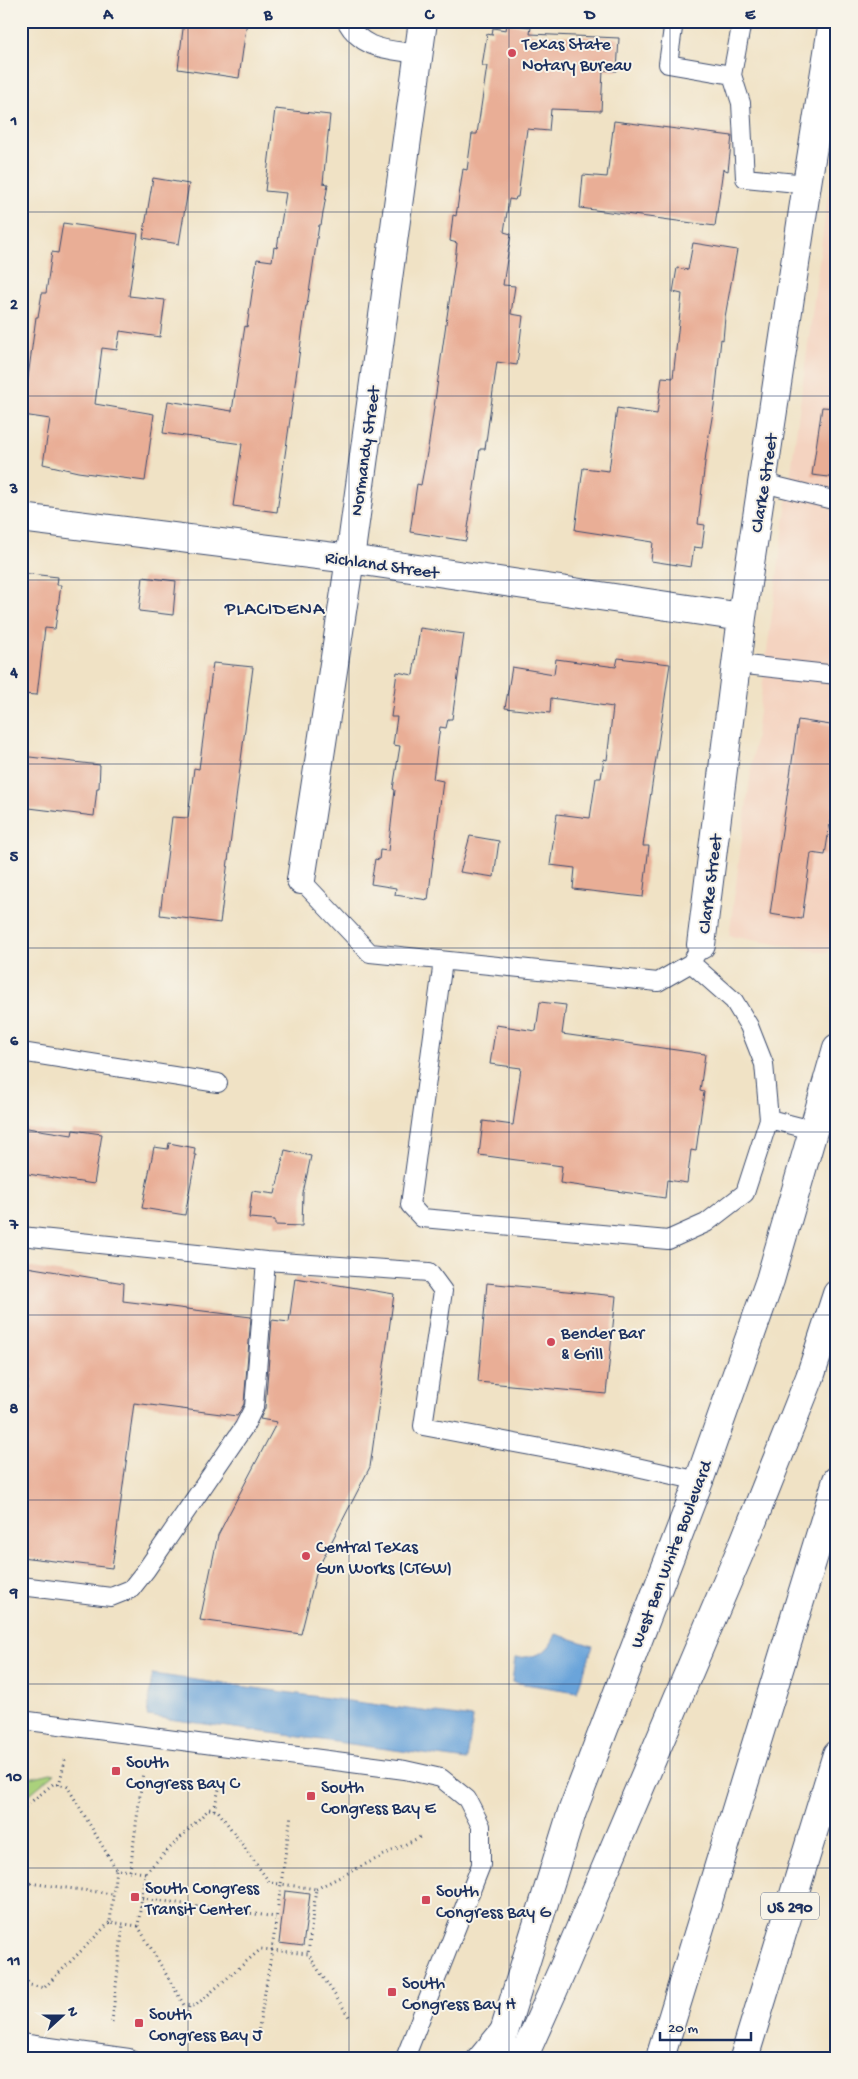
<svg xmlns="http://www.w3.org/2000/svg" width="858" height="2079" font-family="'Gochi Hand',sans-serif">
	<style>
		.built { fill: #f4d3c0 }
		.green { fill: #aad17c; stroke: #62806d }
		.water { fill: #6ba4da; stroke: #436a9c }
		.building { fill: #e9ae96 }
		.lines { fill: none; stroke-linecap: round; stroke-linejoin: round }
		.lane-casing { stroke: #3b4a6d; stroke-width: 20 }
		.street-casing { stroke: #3b4a6d; stroke-width: 30 }
		.secondary-casing { stroke: #3b4a6d; stroke-width: 30 }
		.highway-casing { stroke: #3b4a6d; stroke-width: 30 }
		.path { stroke: #3b4a6d; stroke-width: 3; stroke-dasharray: 1 4; stroke-linecap: butt }
		.lane { stroke: #fff; stroke-width: 18 }
		.street { stroke: #fff; stroke-width: 28 }
		.secondary { stroke: #fff; stroke-width: 28 }
		.highway { stroke: #fff; stroke-width: 28 }
		.grid { fill: none; stroke: #1b2f5e; stroke-width: 1; stroke-opacity: 0.55 }
		.poi-dot { fill: #d1495b; stroke: #f7f3e8; stroke-width: 2 }
		.labels { text-anchor: middle; stroke-width: 4; stroke-linejoin: round; paint-order: stroke }
		.shield { fill: #f7f3e8; stroke: #5d6a87; stroke-width: 1 }
		.shield-label { font-size: 16px; font-weight: bold; fill: #1b2f5e }
		.poi-label { font-size: 18px; fill: #1b2f5e; stroke: #f7f3e8; text-anchor: start }
		.street-label { font-size: 18px; fill: #1b2f5e; stroke: #f7f3e8 }
		.neighbourhood-label { font-size: 19px; letter-spacing: 1px; fill: #1b2f5e; stroke: #f7f3e8 }
		.neatline { fill: none; stroke: #1b2f5e; stroke-width: 2 }
		.grid-label { font-size: 16px; text-anchor: middle; font-weight: bold; fill: #1b2f5e }
	</style>
	<rect width="100%" height="100%" fill="#f7f3e8"/>
	<filter id="ink" filterUnits="userSpaceOnUse"><feTurbulence type="fractalNoise" baseFrequency=".02" numOctaves="2"/><feDisplacementMap in="SourceGraphic" scale="10" xChannelSelector="R" yChannelSelector="G"/><feConvolveMatrix kernelMatrix="1 2 1 2 8 2 1 2 1" color-interpolation-filters="sRGB"/></filter>
	<filter id="wash" filterUnits="userSpaceOnUse"><feTurbulence type="fractalNoise" baseFrequency=".0096" numOctaves="4" result="noise"/><feDisplacementMap in="SourceGraphic" scale="20" xChannelSelector="R" yChannelSelector="G"/><feGaussianBlur stdDeviation="1.12" result="paint"/><feColorMatrix in="noise" values="0 0 0 0 0 0 0 0 0 0 0 0 0 0 0 0 0 1.4 0 .05"/><feComposite in="paint" operator="in"/></filter>
	<g filter="url(#wash)">
		<rect width="100%" height="100%" fill="#f0e2c5"/>
		<path class="built" d="M837,127v795l-9,31 -99,-17z"/>
		<path class="green" d="M51,1773l3,1 -33,27v-21z"/>
		<path class="water" d="M556,1634l37,12 -16,46 -65,-10 3,-24c21,-2 32,-2 41,-24z
			M152,1674l321,44 -6,42 -320,-44z"/>
		<g id="blocks">
			<path class="building" d="M184,21h63l-8,57 -61,-9z
				M507,24l24,3 -1,7 89,4 -2,33 -14,-1 -2,41 -50,-2 -2,22 -22,-2 -9,68h-2l-1,3 -6,-1 -5,33 7,2 -8,51 12,1 -4,28 12,2 -6,49 -20,-3 -12,87h-5l-14,92 -56,-9 7,-48 4,1 8,-43 26,-181 2,-18 -7,-2 3,-26 3,1 7,-47 4,1 5,-36h5l10,-68h-5l5,-32 5,1 1,-7 13,2z
				M275,109l55,6 -7,68 5,1 -7,41h-2l-12,81h-1l-29,206 -44,-6 9,-62 -79,-11 5,-32 64,10 13,-85 2,1 10,-68 15,2 2,-14 3,1 9,-55 -21,-2z
				M614,121l118,15 -4,35 -5,-2 -8,57 -135,-18 3,-33 24,2z
				M153,178l36,6 -10,60 -36,-6z
				M63,223l75,11 -9,62 36,4 -5,37 -40,-6 -3,19 -15,-2 -7,56 59,10 -9,67 -67,-9 -35,-8 7,-45 -27,-4 13,-98h2l4,-24h4l6,-41 6,1z
				M693,243l44,7 -12,67 -2,23 -2,-1 -7,67 -8,47 -8,71 7,1 -3,23 -8,-1 -3,20 -40,-6 2,-19 -78,-12 8,-62 26,3 8,-63 40,6 5,-37 11,1 9,-84 -9,-2 4,-24 11,2z
				M822,407l15,1v70l-25,-3z
				M21,573l37,4 -1,8h4l-6,44 -10,-1 -8,67 -16,-1z
				M143,577l33,4 -3,34 -34,-4z
				M420,628l44,6 -12,85h-4l-2,9 -6,-1 -7,52 10,2 -15,119 -33,-5 1,-7 -25,-4 4,-25 4,1 1,-10 8,1 7,-61 -2,-1 7,-43 -7,-1 4,-28h-6l6,-45 16,3z
				M618,658l52,6 -27,182h6l-6,51 -70,-8 2,-21 -25,-3 7,-51 33,4 6,-40h5l3,-19 3,1 6,-53 -62,-9 -1,15 -45,-5 7,-41 42,7 2,-15 60,8z
				M213,663l40,4 -33,256 -60,-8 12,-98 16,1 6,-50 5,1z
				M798,720l39,6v52l-12,77 -14,-2 -9,66 -32,-5z
				M21,756l79,9 -1,23h-2l-3,28 -73,-9z
				M470,836l29,5 -5,36 -34,-5z
				M540,1002l26,3 -4,29 143,20 -5,37 4,1 -8,59 -5,-1 -4,33 -20,-3 -2,18 -105,-15 2,-17 -83,-11 4,-34 30,4 8,-57 -31,-4 6,-39 40,6z
				M21,1127l51,8 1,-5 29,4 -8,50 -73,-11z
				M169,1143l26,5 -1,7h2l-11,60 -43,-7 12,-61 14,2z
				M285,1150l26,6 -8,37 -1,33 -27,-1v-5l-26,-2 3,-27 23,3z
				M21,1266l103,17 -1,18 128,16 -7,87 -7,12 -103,-13 -22,165 -91,-11v-132l7,-44 -7,-1z
				M295,1278l99,16 -24,173 -53,103 -16,64 -101,-14 18,-85 59,-113 -17,-3 5,-11 7,-88 17,2z
				M487,1283l129,13 -10,98 -128,-12z
				M285,1891l25,3 -7,52 -24,-3z"/>
		</g>
	</g>
	<g filter="url(#ink)">
		<use href="#blocks" fill-opacity="0" stroke="#3b4a6d" stroke-width="1"/>
		<g class="lines">
			<g class="lane-casing">
				<path id="lane" d="M346,21c17,30 41,28 72,33
					M674,21l-6,43 64,11 10,-54
					M732,75l9,28 4,75 62,6
					M763,483l74,18
					M737,664l100,11
					M301,880l69,73 288,29 33,-19 10,-18
					M443,961l-33,244 12,13 246,22 38,-17 39,-30 24,-74 43,11
					M691,963l43,38 15,25 15,38 5,55
					M21,1052l197,31
					M21,1236l245,25 163,11 14,19 -20,135 178,33 98,22
					M21,1586l90,11 20,-8 15,-19 98,-143 10,-20 12,-146
					M21,1720l384,50 36,8 26,21 14,27v39l-76,193
					M21,2043l108,15
					M476,2058l24,-29"/>
			</g>
			<g class="street-casing">
				<path id="street" d="M21,518l329,41 392,58
					M301,880l49,-321 73,-538
					M701,945l41,-328 65,-433 26,-163"/>
			</g>
			<g class="secondary-casing">
				<path id="secondary" d="M496,2058l76,-246 127,-331 71,-201 67,-232"/>
			</g>
			<g class="highway-casing">
				<path id="highway" d="M523,2058l42,-94 180,-424 65,-163 27,-83
					M660,2058l177,-578
					M744,2058l93,-304"/>
			</g>
			<path class="path" d="M59,1785l6,-25
				M21,1810l32,-26 14,2 49,83
				M214,1810l5,-21
				M130,1871l13,-99
				M145,1873l-29,-4 -6,53 28,4 7,-53 64,-64 9,2 52,72 11,1 10,-69
				M21,1882l92,12
				M316,1889l106,-53
				M142,1898l134,19
				M138,1926l46,79 11,1 66,-57 11,1 9,-66 35,5 -8,65
				M21,1974l9,11 14,3 66,-66
				M188,2013l1,-7
				M112,2022l11,-98
				M257,2039l15,-89 36,4 42,64"/>
			<use href="#lane" class="lane"/>
			<use href="#street" class="street"/>
			<use href="#secondary" class="secondary"/>
			<use href="#highway" class="highway"/>
		</g>
	</g>
	<path class="grid" d="M188,21v2037M349,21v2037M509,21v2037M670,21v2037M21,212h816M21,396h816M21,580h816M21,764h816M21,948h816M21,1132h816M21,1315h816M21,1500h816M21,1684h816M21,1868h816"/>
	<g class="poi-dot">
		<circle cx="512" cy="53" r="5"/>
		<circle cx="551" cy="1342" r="5"/>
		<circle cx="306" cy="1556" r="5"/>
		<rect x="111" y="1766" width="10" height="10" rx="2.5"/>
		<rect x="306" y="1791" width="10" height="10" rx="2.5"/>
		<rect x="130" y="1892" width="10" height="10" rx="2.5"/>
		<rect x="421" y="1895" width="10" height="10" rx="2.5"/>
		<rect x="387" y="1987" width="10" height="10" rx="2.5"/>
		<rect x="134" y="2018" width="10" height="10" rx="2.5"/>
	</g>
	<g class="labels">
		<rect class="shield" x="761" y="1892.5" width="58" height="27" rx="4"/>
		<g class="shield-label">
			<text x="790" y="1912">US 290</text>
		</g>
		<g class="poi-label">
			<text x="522" y="49">Texas State<tspan x="522" dy="21">Notary Bureau</tspan></text>
			<text x="561" y="1338">Bender Bar<tspan x="561" dy="21">&amp; Grill</tspan></text>
			<text x="316" y="1552">Central Texas<tspan x="316" dy="21">Gun Works (CTGW)</tspan></text>
			<text x="126" y="1767">South<tspan x="126" dy="21">Congress Bay C</tspan></text>
			<text x="321" y="1792">South<tspan x="321" dy="21">Congress Bay E</tspan></text>
			<text x="145" y="1893">South Congress<tspan x="145" dy="21">Transit Center</tspan></text>
			<text x="436" y="1896">South<tspan x="436" dy="21">Congress Bay G</tspan></text>
			<text x="402" y="1988">South<tspan x="402" dy="21">Congress Bay H</tspan></text>
			<text x="149" y="2019">South<tspan x="149" dy="21">Congress Bay J</tspan></text>
		</g>
		<g class="street-label">
			<text transform="translate(364 451) rotate(-82)" y="6">Normandy Street</text>
			<text transform="translate(763 483) rotate(-81)" y="6">Clarke Street</text>
			<text transform="translate(382 564) rotate(8)" y="6">Richland Street</text>
			<text transform="translate(709 884) rotate(-83)" y="6">Clarke Street</text>
			<text transform="translate(670 1554) rotate(-69)" y="6">West Ben White Boulevard</text>
		</g>
		<g class="neighbourhood-label">
			<text x="275" y="614">PLACIDENA</text>
		</g>
	</g>
	<rect width="858" height="2079" fill="none" stroke="#f7f3e8" stroke-width="55"/>
	<g transform="translate(62 2016) rotate(69)" stroke="#f7f3e8" stroke-width="4" paint-order="stroke">
	<path d="M0-4L9 19L0 12L-9 19Z" fill="#1b2f5e"/>
	<text y="-8" font-size="14" font-weight="bold" text-anchor="middle" fill="#1b2f5e">N</text>
	</g>
	<path d="M660 2032v8h91v-8" fill="none" stroke="#1b2f5e" stroke-width="2.5"/>
	<text x="668" y="2032" font-size="15" fill="#1b2f5e" stroke="#f7f3e8" stroke-width="4" paint-order="stroke">20 m</text>
	<rect x="28" y="28" width="802" height="2024" class="neatline"/>
	<g class="grid-label">
		<text x="108" y="19">A</text>
		<text x="268" y="19">B</text>
		<text x="429" y="19">C</text>
		<text x="590" y="19">D</text>
		<text x="750" y="19">E</text>
		<text x="14" y="125">1</text>
		<text x="14" y="309">2</text>
		<text x="14" y="493">3</text>
		<text x="14" y="677">4</text>
		<text x="14" y="861">5</text>
		<text x="14" y="1045">6</text>
		<text x="14" y="1229">7</text>
		<text x="14" y="1413">8</text>
		<text x="14" y="1597">9</text>
		<text x="14" y="1781">10</text>
		<text x="14" y="1965">11</text>
	</g>
</svg>
